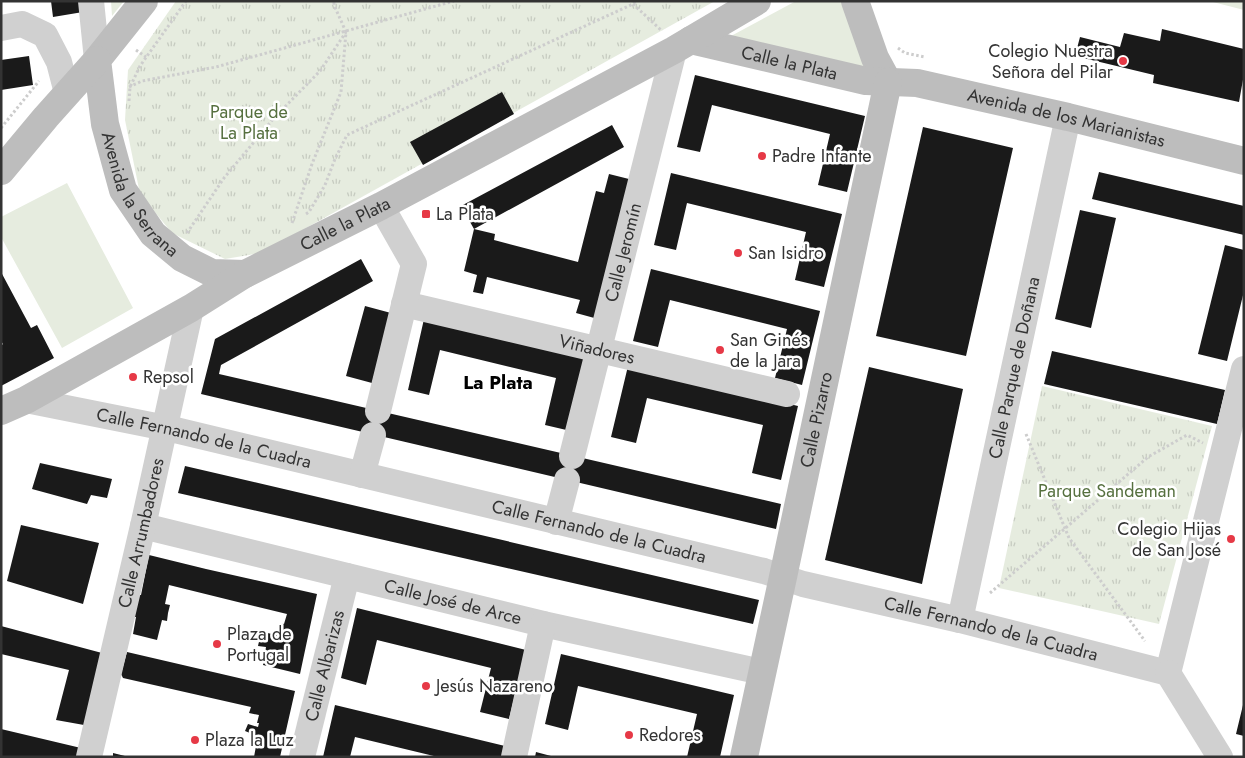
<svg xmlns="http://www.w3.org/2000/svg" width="1245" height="758" font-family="Jost,sans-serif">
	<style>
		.park { fill: url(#park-tufts) }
		.garden { fill: #e6ecdf }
		.building { fill: #1a1a1a }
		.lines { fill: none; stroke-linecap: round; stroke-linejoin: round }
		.path { stroke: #cdcdcd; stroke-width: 3; stroke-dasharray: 2.5 2.5; stroke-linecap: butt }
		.street { stroke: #d0d0d0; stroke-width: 26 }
		.secondary { stroke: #bdbdbd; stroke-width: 28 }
		.poi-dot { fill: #e63946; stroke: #fff; stroke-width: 2 }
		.labels { text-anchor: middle; stroke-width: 5; stroke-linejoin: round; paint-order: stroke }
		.poi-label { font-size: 18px; fill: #333; stroke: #fff; text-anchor: start }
		.street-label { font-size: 18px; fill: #333; stroke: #fff }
		.park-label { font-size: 18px; fill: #56703f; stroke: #fff }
		.neighbourhood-label { font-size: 19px; font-weight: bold; fill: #000; stroke: #fff }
	</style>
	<defs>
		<pattern id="park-tufts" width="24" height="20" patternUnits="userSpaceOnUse" patternTransform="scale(1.25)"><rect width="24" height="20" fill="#e6ecdf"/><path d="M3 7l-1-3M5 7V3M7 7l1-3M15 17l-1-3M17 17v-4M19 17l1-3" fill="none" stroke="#c6cbc0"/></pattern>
	</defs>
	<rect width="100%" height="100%" fill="#fff"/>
	<path class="park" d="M176,1h539l-454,252 -36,6 -53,-26 -32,-39 -15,-74 3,-50z
		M1042,386l170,40 -53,198 -160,-36z"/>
	<path class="garden" d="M111,1h13l-12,15z
		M796,1h52l22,68 -139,-33z
		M1209,1h35v9z
		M67,183l66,125 -71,40 -61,-111v-20z"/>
	<path class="building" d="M51,1h31l1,11 -30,5z
		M1162,29l82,20v25l-5,28 -86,-19 1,-8 -79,-19 5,-19 40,10 4,-14 36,8z
		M29,56l4,29 -32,5v-30z
		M695,75l170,41 -18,76 -29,-7 12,-51 -118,-29 -12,47 -23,-5z
		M502,92l12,22 -91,51 -13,-23z
		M612,125l12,22 -150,82 -13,-23z
		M923,127l90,21 -47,208 -90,-20z
		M1099,172l145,34v29l-152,-36z
		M671,173l171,41 -18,73 -29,-7 11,-48 -119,-29 -11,47 -22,-5z
		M609,174l24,6 -35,139 -22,-6 4,-13 -93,-23 -4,17 -10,-2 4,-17 -13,-4 10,-42 21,5 -1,6 84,22 18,-71 8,2z
		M1080,210l36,8 -25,110 -36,-9z
		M1225,245l19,5v41l-17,70 -29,-7z
		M361,259l12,22 -152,84 -2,9 562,130 -5,25 -575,-135 14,-55z
		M651,269l169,42 -18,74 -27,-7 12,-49 -117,-29 -12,47 -25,-6z
		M1,272l30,56 6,-3 17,33 -53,28v-40l2,-2 -2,-3z
		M365,306l26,7 -19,70 -26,-7z
		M424,319l168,40 -17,73 -30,-7 11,-47 -116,-28 -11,45 -21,-5z
		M1052,351l173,39 -8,34 -173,-40z
		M628,366l170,40 -17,74 -29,-7 11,-48 -116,-27 -11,45 -25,-6z
		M869,367l94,22 -41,195 -97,-24z
		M40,463l72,16 -5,19 -16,-3 -4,9 -55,-15z
		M185,466l574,134 -6,24 -575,-131z
		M21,525l78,18 -16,61 -76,-23z
		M149,555l57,14 111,25 -17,80 -37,-9 3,-18 -8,-1 3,-14 18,3 1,-12 4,1 3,-10 -118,-29 -4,19 5,1 -2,8 -1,8 -5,-1 -5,20 -24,-6 3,-17h-3l4,-22h4z
		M357,608l169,42 -17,69 -29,-7 11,-44 -114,-28 -11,45 -25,-7z
		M1,626l101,27 -18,72 -28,-5 13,-50 -68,-16z
		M127,652l168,39 -15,66h-26l2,-11h-3l1,-8 -5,-1 1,-4 -5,-2 3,-7 10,3 1,-4h-2l2,-8 -10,-2 2,-6 -128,-29 -2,-4z
		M561,654l173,41 -14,62h-33l10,-43 -119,-28 -10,44 -23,-6z
		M335,705l170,41 -3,11h-64l-83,-20 -5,20h-27z
		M1243,705h1v31l-8,-2z
		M1,729l80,19 -3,9 -77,-1z
		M536,752l15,4v1h-16z
		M113,753l12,3v1h-12z"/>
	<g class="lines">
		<path class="path" d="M633,4l29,27
			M898,48l7,5 20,4
			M136,50l10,7
			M129,87l13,-6 74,-14 238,-66
			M129,101l1,-14 10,-21 46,-65
			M1,128l38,-47
			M306,214l3,-2 16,-27 10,-26 12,-24 286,-131 3,-3
			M292,223l20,-59 29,-72 5,-60 -12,-27v-4
			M187,233l37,-55 50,-60 46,-47 26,-39
			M1026,434l43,104 76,103
			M990,593l158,-136 39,-22 16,8"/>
		<g class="street">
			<path d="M91,1l6,59"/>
			<path d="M1,28l21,-4 23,11 14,27 8,31"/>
			<path id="s1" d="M404,304l383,90"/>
			<path id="s2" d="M26,400l145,29 593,142 39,13 157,36 208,53"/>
			<path d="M378,411l36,-147 -33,-58"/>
			<path id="s3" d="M572,456l102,-406"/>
			<path d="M362,475l11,-40"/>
			<path d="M556,522l11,-42"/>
			<path id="s4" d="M143,526l400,98 219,48"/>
			<path id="s5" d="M960,620l108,-503"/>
			<path d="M1168,673l76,-304"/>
			<path d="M1168,673l52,84"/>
			<path id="s6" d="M89,757l54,-231 48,-218"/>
			<path id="s7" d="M302,757l45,-181"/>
			<path d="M514,757l29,-133"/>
		</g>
		<g class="secondary">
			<path id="s8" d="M144,1l-47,59 8,64 18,66 30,44 29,24 30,15 33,1"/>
			<path d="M855,1l20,57 13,24"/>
			<path id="s9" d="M691,40l175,41 51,2 151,34 176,44"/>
			<path d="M1,171l45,-54 51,-57"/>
			<path id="s10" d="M1,411l25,-11 165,-92 54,-34 136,-68 293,-156 83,-49"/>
			<path id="s11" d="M744,757l39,-180 105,-495"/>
		</g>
	</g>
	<g class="poi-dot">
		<circle cx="1123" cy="61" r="5"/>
		<circle cx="762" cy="156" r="5"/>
		<rect x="421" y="209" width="10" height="10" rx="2.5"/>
		<circle cx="738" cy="253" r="5"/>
		<circle cx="720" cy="350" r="5"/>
		<circle cx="133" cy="377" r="5"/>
		<circle cx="1231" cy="539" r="5"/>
		<circle cx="217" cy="644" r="5"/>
		<circle cx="426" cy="686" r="5"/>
		<circle cx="629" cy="735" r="5"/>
		<circle cx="195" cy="740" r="5"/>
	</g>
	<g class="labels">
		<g class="poi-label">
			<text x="1113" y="57" text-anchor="end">Colegio Nuestra<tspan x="1113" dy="21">Señora del Pilar</tspan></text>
			<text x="772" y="162">Padre Infante</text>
			<text x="436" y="220">La Plata</text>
			<text x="748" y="259">San Isidro</text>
			<text x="730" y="346">San Ginés<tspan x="730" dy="21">de la Jara</tspan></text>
			<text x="143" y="383">Repsol</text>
			<text x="1221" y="535" text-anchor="end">Colegio Hijas<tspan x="1221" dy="21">de San José</tspan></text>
			<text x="227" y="640">Plaza de<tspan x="227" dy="21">Portugal</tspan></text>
			<text x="436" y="692">Jesús Nazareno</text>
			<text x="639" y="741">Redores</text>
			<text x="205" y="746">Plaza la Luz</text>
		</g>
		<g class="street-label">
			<text dy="6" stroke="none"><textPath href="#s9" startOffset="101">Calle la Plata</textPath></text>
			<text dy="6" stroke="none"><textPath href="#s9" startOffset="384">Avenida de los Marianistas</textPath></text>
			<text dy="6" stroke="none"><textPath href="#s8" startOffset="220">Avenida la Serrana</textPath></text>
			<text dy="6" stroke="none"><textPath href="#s10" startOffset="392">Calle la Plata</textPath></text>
			<text dy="6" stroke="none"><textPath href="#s3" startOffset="210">Calle Jeromín</textPath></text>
			<text dy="6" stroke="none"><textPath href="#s1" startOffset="198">Viñadores</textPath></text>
			<text dy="6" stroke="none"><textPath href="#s5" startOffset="258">Calle Parque de Doñana</textPath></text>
			<text dy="6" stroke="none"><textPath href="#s11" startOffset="345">Calle Pizarro</textPath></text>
			<text dy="6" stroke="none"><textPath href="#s2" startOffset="182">Calle Fernando de la Cuadra</textPath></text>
			<text dy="6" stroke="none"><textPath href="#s2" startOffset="588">Calle Fernando de la Cuadra</textPath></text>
			<text dy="6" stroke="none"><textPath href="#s6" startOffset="230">Calle Arrumbadores</textPath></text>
			<text dy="6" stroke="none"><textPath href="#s4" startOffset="319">Calle José de Arce</textPath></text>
			<text dy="6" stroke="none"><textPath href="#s2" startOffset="992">Calle Fernando de la Cuadra</textPath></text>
			<text dy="6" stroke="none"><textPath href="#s7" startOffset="94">Calle Albarizas</textPath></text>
		</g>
		<g class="park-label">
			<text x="249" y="118">Parque de<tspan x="249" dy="21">La Plata</tspan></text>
			<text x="1107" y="497">Parque Sandeman</text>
		</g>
		<g class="neighbourhood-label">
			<text x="498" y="389">La Plata</text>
		</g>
	</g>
	<rect width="1245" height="758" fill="none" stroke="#333333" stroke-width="5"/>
</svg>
